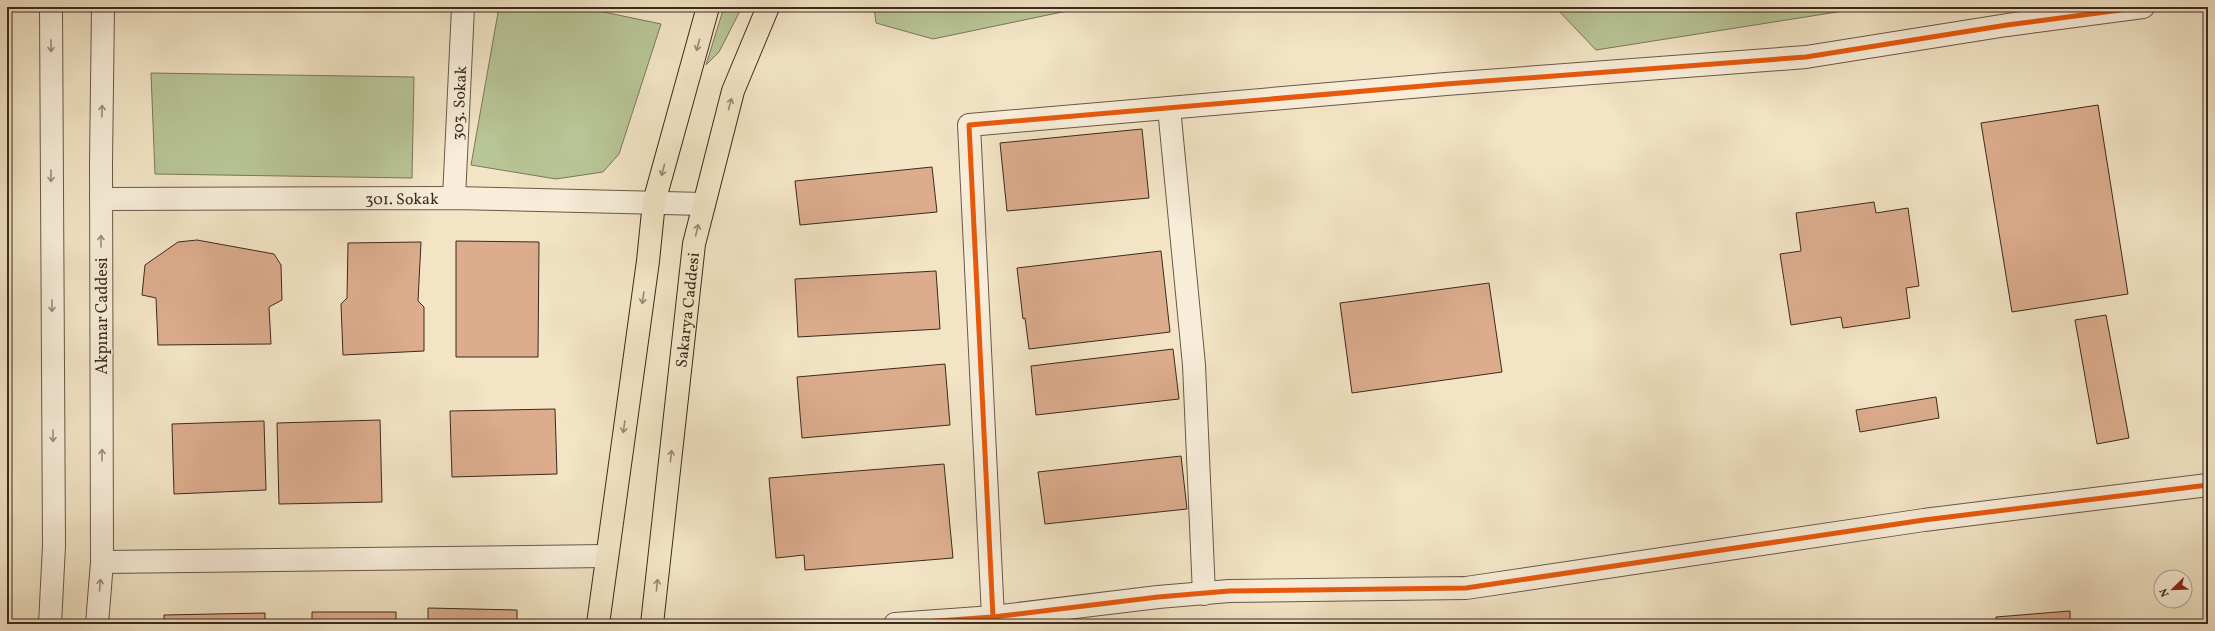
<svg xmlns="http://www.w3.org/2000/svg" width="2215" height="631" font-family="Vollkorn,serif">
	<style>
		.green { fill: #b8c596; stroke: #7a785a }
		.building { fill: #dcac8d; stroke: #3c2a1f }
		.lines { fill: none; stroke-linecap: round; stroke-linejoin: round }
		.minor-casing { stroke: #6a5848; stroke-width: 24 }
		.major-casing { stroke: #3c2a1f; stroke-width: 24 }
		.minor { stroke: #f7edd9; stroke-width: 22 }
		.major { stroke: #f2e4c5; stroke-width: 22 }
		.cycleway-casing { stroke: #f7edd9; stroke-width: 8 }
		.cycleway { stroke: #e8590c; stroke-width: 5 }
		.oneway { stroke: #978772 }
		.oneway2 { stroke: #9a8c7c }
		.labels { text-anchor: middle; stroke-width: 3; stroke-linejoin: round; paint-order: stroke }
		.street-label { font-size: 16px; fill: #3c2a1f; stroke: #f7edd9 }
	</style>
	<rect width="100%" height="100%" fill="#f2e4c5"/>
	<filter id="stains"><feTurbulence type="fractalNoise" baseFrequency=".005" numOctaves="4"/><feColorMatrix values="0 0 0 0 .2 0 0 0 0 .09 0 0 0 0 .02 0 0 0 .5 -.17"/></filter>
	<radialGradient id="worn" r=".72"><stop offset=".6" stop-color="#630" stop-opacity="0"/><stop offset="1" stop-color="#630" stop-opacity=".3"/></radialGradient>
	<path class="green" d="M499,7h81l81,17 -42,130 -16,18 -47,7 -85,-14z
		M724,7h18l-23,45 -13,13z
		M874,7h212l-153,32 -57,-16z
		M1555,7h314l-273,43z
		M151,73l263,4 -2,101 -257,-4z"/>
	<path class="building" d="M2098,105l30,189 -116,18 -31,-189z
		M1142,129l7,69 -142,13 -7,-68z
		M932,167l5,45 -137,13 -5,-44z
		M1874,202l2,11 32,-5 11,78 -13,2 4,30 -67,10 -2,-11 -50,8 -11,-71 21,-3 -5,-38z
		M197,240l77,14 7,11 1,35 -13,7 2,37 -113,1 -2,-47 -14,-3 3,-30 33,-23z
		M456,241l83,1 -1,115h-82z
		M421,242l-3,59 6,6v44l-81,4 -2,-51 6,-6 1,-55z
		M1161,251l9,81 -141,17 -4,-31 -2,1 -6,-51z
		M936,271l4,58 -142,8 -3,-58z
		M1489,283l13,89 -150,21 -12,-90z
		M2106,315l23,123 -32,6 -22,-124z
		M1173,349l6,50 -143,16 -5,-49z
		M945,364l5,61 -148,13 -5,-61z
		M1936,397l3,21 -79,14 -4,-22z
		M555,409l2,65 -105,3 -2,-66z
		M380,420l2,82 -103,2 -2,-81z
		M264,421l2,69 -92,4 -2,-70z
		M1181,456l6,53 -142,15 -7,-52z
		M944,464l9,94 -148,12 -1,-15 -28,3 -7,-80z
		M428,608l89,2v14h-89z
		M2070,611v13h-74v-7z
		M312,612h84v12h-84z
		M265,613v11h-101v-9z"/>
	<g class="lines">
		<g class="minor-casing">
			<g id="minor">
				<path d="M1169,108l25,257 10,229"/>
				<path id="s1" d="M454,198l9,-191"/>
				<path id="s2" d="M101,199l353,-1 250,6"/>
				<path d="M102,562l504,-6"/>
				<path d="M993,617l-24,-492 477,-41 360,-27 201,-32 136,-18"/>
				<path d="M50,624l4,-78 -3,-539"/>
				<path d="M97,624l5,-62 -1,-400 2,-155"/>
				<path d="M895,624l98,-7 165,-20 71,-6 237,-3 458,-68 284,-35"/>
			</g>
		</g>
		<g class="major-casing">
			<g id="major">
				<path d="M598,624l50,-363 6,-59 54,-195"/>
				<path id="s3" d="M652,624l42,-380 39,-153 35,-84"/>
			</g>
		</g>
		<use href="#minor" class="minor"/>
		<use href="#major" class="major"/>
		<g class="cycleway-casing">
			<path id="cycleway" d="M993,617l-24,-492 477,-41 360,-27 201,-32 136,-18
				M895,624l98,-7 165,-20 71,-6 237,-3 458,-68 284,-35"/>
		</g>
		<use href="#cycleway" class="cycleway"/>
	</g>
	<defs><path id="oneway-shaft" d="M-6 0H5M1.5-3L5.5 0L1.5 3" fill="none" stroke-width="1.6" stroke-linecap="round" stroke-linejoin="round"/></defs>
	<g class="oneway">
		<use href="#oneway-shaft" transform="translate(698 45) rotate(105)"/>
		<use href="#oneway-shaft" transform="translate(730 104) rotate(-75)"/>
		<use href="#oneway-shaft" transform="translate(663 170) rotate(105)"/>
		<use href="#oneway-shaft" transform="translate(697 230) rotate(-77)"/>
		<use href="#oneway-shaft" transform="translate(643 298) rotate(98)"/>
		<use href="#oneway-shaft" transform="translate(624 427) rotate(98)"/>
		<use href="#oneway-shaft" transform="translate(671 456) rotate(-84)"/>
		<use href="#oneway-shaft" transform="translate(657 585) rotate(-84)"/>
	</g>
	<g class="oneway2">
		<use href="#oneway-shaft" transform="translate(51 46) rotate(90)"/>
		<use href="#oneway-shaft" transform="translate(102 111) rotate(-89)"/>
		<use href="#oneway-shaft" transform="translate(51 176) rotate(90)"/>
		<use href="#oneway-shaft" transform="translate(101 241) rotate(-90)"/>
		<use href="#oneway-shaft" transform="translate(52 306) rotate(90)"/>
		<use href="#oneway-shaft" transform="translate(53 436) rotate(90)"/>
		<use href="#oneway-shaft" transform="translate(102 455) rotate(-90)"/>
		<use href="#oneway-shaft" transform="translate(100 585) rotate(-85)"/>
	</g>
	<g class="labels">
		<g class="street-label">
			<text dy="6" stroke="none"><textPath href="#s1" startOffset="95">303. Sokak</textPath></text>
			<text dy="6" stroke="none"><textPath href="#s2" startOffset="301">301. Sokak</textPath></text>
			<text dy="6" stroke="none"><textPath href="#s3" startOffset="316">Sakarya Caddesi</textPath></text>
			<text transform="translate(101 316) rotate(-90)" y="6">Akpınar Caddesi</text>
		</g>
	</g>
	<rect width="2215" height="631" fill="none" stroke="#f2e4c5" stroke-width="24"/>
	<rect x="8" y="8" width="2199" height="615" fill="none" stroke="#3c2a1f" stroke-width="2"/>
	<rect x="12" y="12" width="2191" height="607" fill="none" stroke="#3c2a1f"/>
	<g transform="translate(2173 589) rotate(247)"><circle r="19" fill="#f7edd9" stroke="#ac9f8f"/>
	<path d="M0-3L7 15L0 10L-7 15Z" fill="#8f2418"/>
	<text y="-6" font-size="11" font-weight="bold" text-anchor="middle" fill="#3c2a1f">N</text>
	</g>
	<rect width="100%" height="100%" filter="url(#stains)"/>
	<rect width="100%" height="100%" fill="url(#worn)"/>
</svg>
